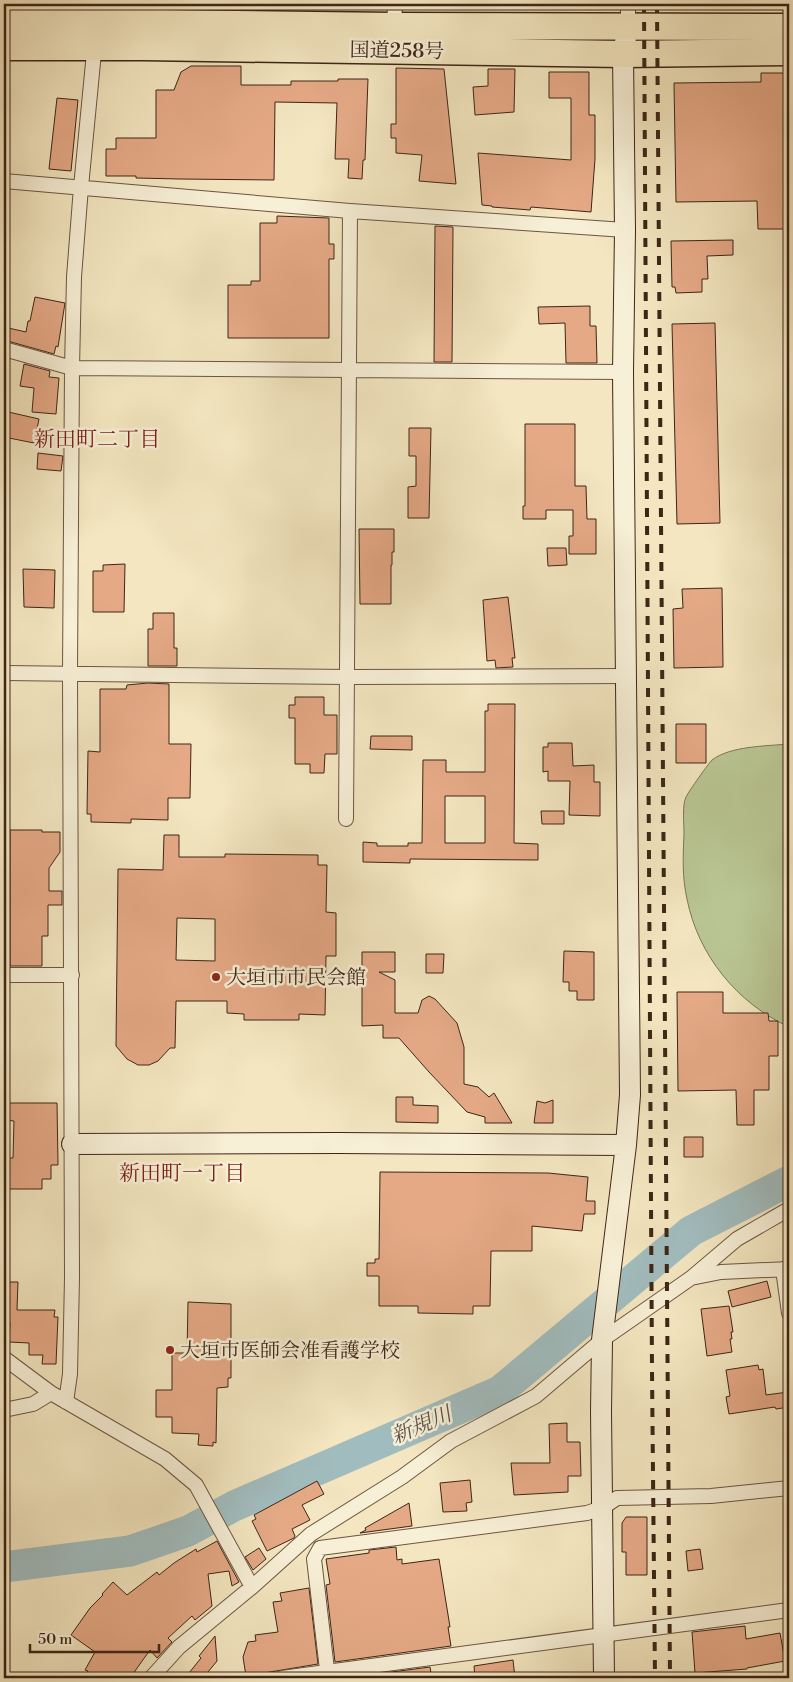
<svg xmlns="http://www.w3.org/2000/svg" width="793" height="1682" font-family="'Libre Bodoni','Noto Serif JP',serif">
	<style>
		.green { fill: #b9c694; stroke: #7c7656 }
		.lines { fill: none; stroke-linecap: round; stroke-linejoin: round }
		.river { stroke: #a1bcbe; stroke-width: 31 }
		.building { fill: #e5a986; stroke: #3e2617; fill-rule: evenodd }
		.street-casing { stroke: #6b5641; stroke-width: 16 }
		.secondary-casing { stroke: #3e2617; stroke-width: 22 }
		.highway-casing { stroke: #3e2617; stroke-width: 29 }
		.street { stroke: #f7efd6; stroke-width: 14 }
		.secondary { stroke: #f7efd6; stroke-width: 20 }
		.highway { stroke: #f3e6c0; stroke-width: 26 }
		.rail { stroke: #3e2617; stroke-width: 4; stroke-dasharray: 9 9; stroke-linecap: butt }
		.poi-dot { fill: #8f2418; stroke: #f7efd6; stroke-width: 2 }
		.labels { text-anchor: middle; stroke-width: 5; stroke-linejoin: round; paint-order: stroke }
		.street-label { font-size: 20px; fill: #3e2617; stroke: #f7efd6 }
		.poi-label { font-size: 20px; fill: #3e2617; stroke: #f7efd6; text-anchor: start }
		.neighbourhood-label { font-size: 21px; fill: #7a1f14; stroke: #f7efd6 }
		.water-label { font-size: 21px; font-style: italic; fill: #5c5349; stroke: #f7efd6 }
	</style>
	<rect width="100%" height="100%" fill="#f3e6c0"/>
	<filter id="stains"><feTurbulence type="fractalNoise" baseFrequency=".004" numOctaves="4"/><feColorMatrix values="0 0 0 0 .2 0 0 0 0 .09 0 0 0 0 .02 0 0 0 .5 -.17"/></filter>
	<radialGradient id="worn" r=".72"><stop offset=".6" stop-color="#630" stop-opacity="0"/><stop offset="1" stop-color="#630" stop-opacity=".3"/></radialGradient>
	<path class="green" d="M789,744v283c-52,-24 -91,-72 -102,-128 -5,-22 -4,-43 -3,-65 0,-9 -2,-29 2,-37 3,-6 22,-33 26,-37 18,-14 55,-14 77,-16z"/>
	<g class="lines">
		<path class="river" d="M4,1567l126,-16 58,-20 46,-25 266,-115 191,-160 98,-50"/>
	</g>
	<path class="building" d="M191,66h50v19h50v-4h47v-2h30l-3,81h-2l-1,19 -14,-1 1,-19h-14l2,-56 -62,-1 -1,78 -94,-1 -44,-1v-2h-30v-27h10v-11h40v-48h18l7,-18z
		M396,68l48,1 12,115 -37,-3 3,-26 -26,-2v-15h-5v-14h5z
		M488,69h27l-1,43 -39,3 -2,-28 15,-1z
		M549,72h40v43h6v44l-4,53 -60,-5 -1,3 -38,-3v-1l-10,-1 -4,-52 93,7v-62h-22z
		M761,73h24l3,156h-30l-1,-28 -81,1 -2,-119 87,-1z
		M57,98l21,2 -7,71 -22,-2z
		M277,216l52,2v26h5v15h-5v79h-101v-53h23v-4h9v-58h17z
		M435,226l18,1 -1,135h-18z
		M733,240v15l-26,1 1,23h-6v13l-26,1 -1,-6h-3l-1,-46z
		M35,297l30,6 -7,44 -2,-1 -2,8 -50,-14v-13l22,5 2,-11h2z
		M590,306v20h6l1,37h-31l-1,-40 -26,1 -1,-17z
		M715,323l5,200 -43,1 -5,-200z
		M24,364l26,7 -1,6 10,1 -3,36 -24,-2 2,-24 -14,-2z
		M4,411l35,8 -5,24 -30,-6z
		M525,424h50v62h11l1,33h9v35h-27v-18h4v-26h-27v9h-23v-13h2z
		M409,428h22l-2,90h-21v-31l8,-1v-30h-7z
		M38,453l25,3 -2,15 -24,-2z
		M359,529h35v23h-2v13h-1v39h-31z
		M547,548h19l1,17 -19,1z
		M125,564l-1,48h-31v-41h10v-6z
		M23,569l32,1 -1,38 -30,-1z
		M722,588l1,79 -49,1 -1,-59 10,-1 -1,-19z
		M508,597l7,61h-3l1,9 -17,1 -1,-8 -8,1 -4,-61z
		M153,613h21v35h3v18h-29v-37h5z
		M148,683l21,1v60h22l-1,54h-22v22l-37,-1v4l-40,-1v-8h-4l1,-63 12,1v-63h26l1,-4z
		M295,697h29v18h13v39h-12l-1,19h-14v-9h-15v-46h-6v-13h6z
		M488,704h27l-1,139 24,1v16l-128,-1v4l-47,-1v-20l14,1v3h31v-3h14l1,-83h23v12h39v-61h3zM445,796h40v47h-40z
		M676,724h30v39h-30z
		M371,736h41v14l-42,-1z
		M548,743h24l1,23 21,-1v17h6v34l-31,-1 1,-34h-22v-10l-5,1v-25h5z
		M541,811h23v13h-22z
		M10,830h32v2h18v20l-11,16v23h13v14h-14v31h-6v30h-32z
		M164,835h15v22h46v-3l93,1v10h9l-1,47 10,1v43h-10l-1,59 -26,-1v6h-55v-6l-17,-1v-12h-51l-1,47h-5l-12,13 -9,4h-11l-11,-6 -11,-13 2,-177 45,1zM177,918l38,1v42l-39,-1z
		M564,951l30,1v48h-17v-9h-8v-9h-6z
		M362,952h33v20h-16l16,8v33h23l4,-13 7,-4 6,3 22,24 7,24v37l14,3 11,10 5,-4 18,30h-27v-6l-18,-5 -38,-40 -30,-34h-16v-13l-21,1z
		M426,954h18l-1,19h-17z
		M677,992h46v21h45l1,8h9v35h-9v34h-15v35h-17l-1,-35 -58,1z
		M396,1097h17v8l25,1v17l-42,-1z
		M553,1100v23h-19l3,-22 8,2z
		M4,1103h53l1,62h-7v14h-9v10h-38v-31h9l1,-37 -10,-1z
		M684,1137h19v20h-19z
		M380,1172l168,1 40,4 -2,24h9v13h-11l-2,17 -50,-5v25h-41l-1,55h-17v8l-55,-1v-7h-39v-30h-12v-13h8v-4h4z
		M767,1281l4,16 -39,10 -4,-16z
		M4,1282h14l-1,28h38l-1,7h4l-2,47h-14l1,-9h-14v-12l-20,-1 1,-19h-6z
		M188,1302l43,2v74h-3v9l-11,1 -1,55 -3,-1v4l-15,-1 1,-11 -27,-1v-16h-16v-27h16v-37h15z
		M729,1306l4,26h-2l1,7h-2l2,13 -25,4 -6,-47z
		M758,1365l1,5 4,-1 3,26 22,-3 1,15 -13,2 -1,-2 -46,7 -3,-17 4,-1 -4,-26z
		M567,1423v19h13l1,34h-13v16l-54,3 -3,-32h39l-1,-39z
		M470,1480l2,22 -6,1 1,8 -24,1 -3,-29z
		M317,1481l7,13 -22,11 8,15 -18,9 3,7 -1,2 -27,13 -15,-30 4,-2 -2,-4z
		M409,1503l3,23 -52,7 6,-3 -1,-2z
		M626,1517h21v58h-21v-23h-4v-29z
		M217,1541l22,41 -7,4 -3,-15 -21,3 4,32 -17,14 -3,-4 -24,22 4,4 -15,16 -7,-8 -20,28h-47l5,-7 -3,-1 10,-18 -24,-17 19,-27 13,-13 -1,-1 11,-12 14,13 30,-23 2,3 15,-12 22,-14 1,3z
		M396,1547l1,13 5,-1v5l37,-5 11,68h-2l3,19 -116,16 -9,-77 4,-1 -4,-25 43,-6v-3z
		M259,1548l7,11 -13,11 -8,-13z
		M700,1549l3,20 -15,2 -2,-20z
		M309,1588l9,76 -72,12 -3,-19 5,-15 8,-1 -1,-6 23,-3 -5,-30 9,-1 -2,-8z
		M745,1626l1,13 34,-6 5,28 -38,7v1l-52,4 -3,-41z
		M215,1636l2,25 -14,17h-18l16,-20 -2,-2z
		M513,1660l2,18h-40l-1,-12z
		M430,1667l2,11h-86z"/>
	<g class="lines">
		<g class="street-casing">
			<path id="street" d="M161,4v19
				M394,26l1,-22
				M628,26v-22
				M4,181l346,30 275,19
				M4,349l68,19 551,4
				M4,673l344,4 279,-1
				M346,819l4,-608
				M4,975h68
				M783,1269l6,44
				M691,1278l30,-6 68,-3
				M4,1358l47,35 114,66 31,26 56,102
				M66,1402l4,-28 2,-96 -2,-606 2,-304 2,-91 7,-90 14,-145
				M4,1410l29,-6 18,-11
				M151,1678l28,-31 73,-60 59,-53 91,-57 49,-36 85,-45 66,-56 89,-62 46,-39 52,-30
				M282,1678l507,-68
				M328,1678l-14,-119 6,-11 267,-35 15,-5 15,-10 94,-2 78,-8"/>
		</g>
		<g class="secondary-casing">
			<path id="secondary" d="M72,1144l267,-1 287,2
				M604,1678l-3,-266 1,-72 24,-195 4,-50 -7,-723 2,-142 -2,-176 5,-28"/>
		</g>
		<g class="highway-casing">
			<path id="highway" d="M4,23h157l233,3 395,1
				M4,47h139l480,7 166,-2"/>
		</g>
		<use href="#street" class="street"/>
		<use href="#secondary" class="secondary"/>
		<use href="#highway" class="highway"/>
		<path class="rail" d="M644,4l8,1367 3,307
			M657,4l13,1674"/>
	</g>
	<g class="poi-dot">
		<circle cx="216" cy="977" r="5"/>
		<circle cx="170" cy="1350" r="5"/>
	</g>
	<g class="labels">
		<g class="street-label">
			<text transform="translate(397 50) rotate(1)" y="7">国道258号</text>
		</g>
		<g class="poi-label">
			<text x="226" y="984">大垣市市民会館</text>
			<text x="180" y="1357">大垣市医師会准看護学校</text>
		</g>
		<g class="neighbourhood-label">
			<text x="97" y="446">新田町二丁目</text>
			<text x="182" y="1180">新田町一丁目</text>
		</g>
		<g class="water-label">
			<text transform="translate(421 1425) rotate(-23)" y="7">新規川</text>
		</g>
	</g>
	<rect width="793" height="1682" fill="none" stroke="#f3e6c0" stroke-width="20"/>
	<rect x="5" y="5" width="783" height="1672" fill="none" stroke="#3e2617" stroke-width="2.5"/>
	<rect x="10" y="10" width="773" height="1662" fill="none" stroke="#3e2617"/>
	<path d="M30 1644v8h129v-8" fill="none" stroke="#3e2617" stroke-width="2.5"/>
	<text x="38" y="1644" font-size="15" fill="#3e2617" stroke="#f7efd6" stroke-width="4" paint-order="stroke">50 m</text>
	<rect width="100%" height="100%" filter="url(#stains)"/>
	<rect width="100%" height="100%" fill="url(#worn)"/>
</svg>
